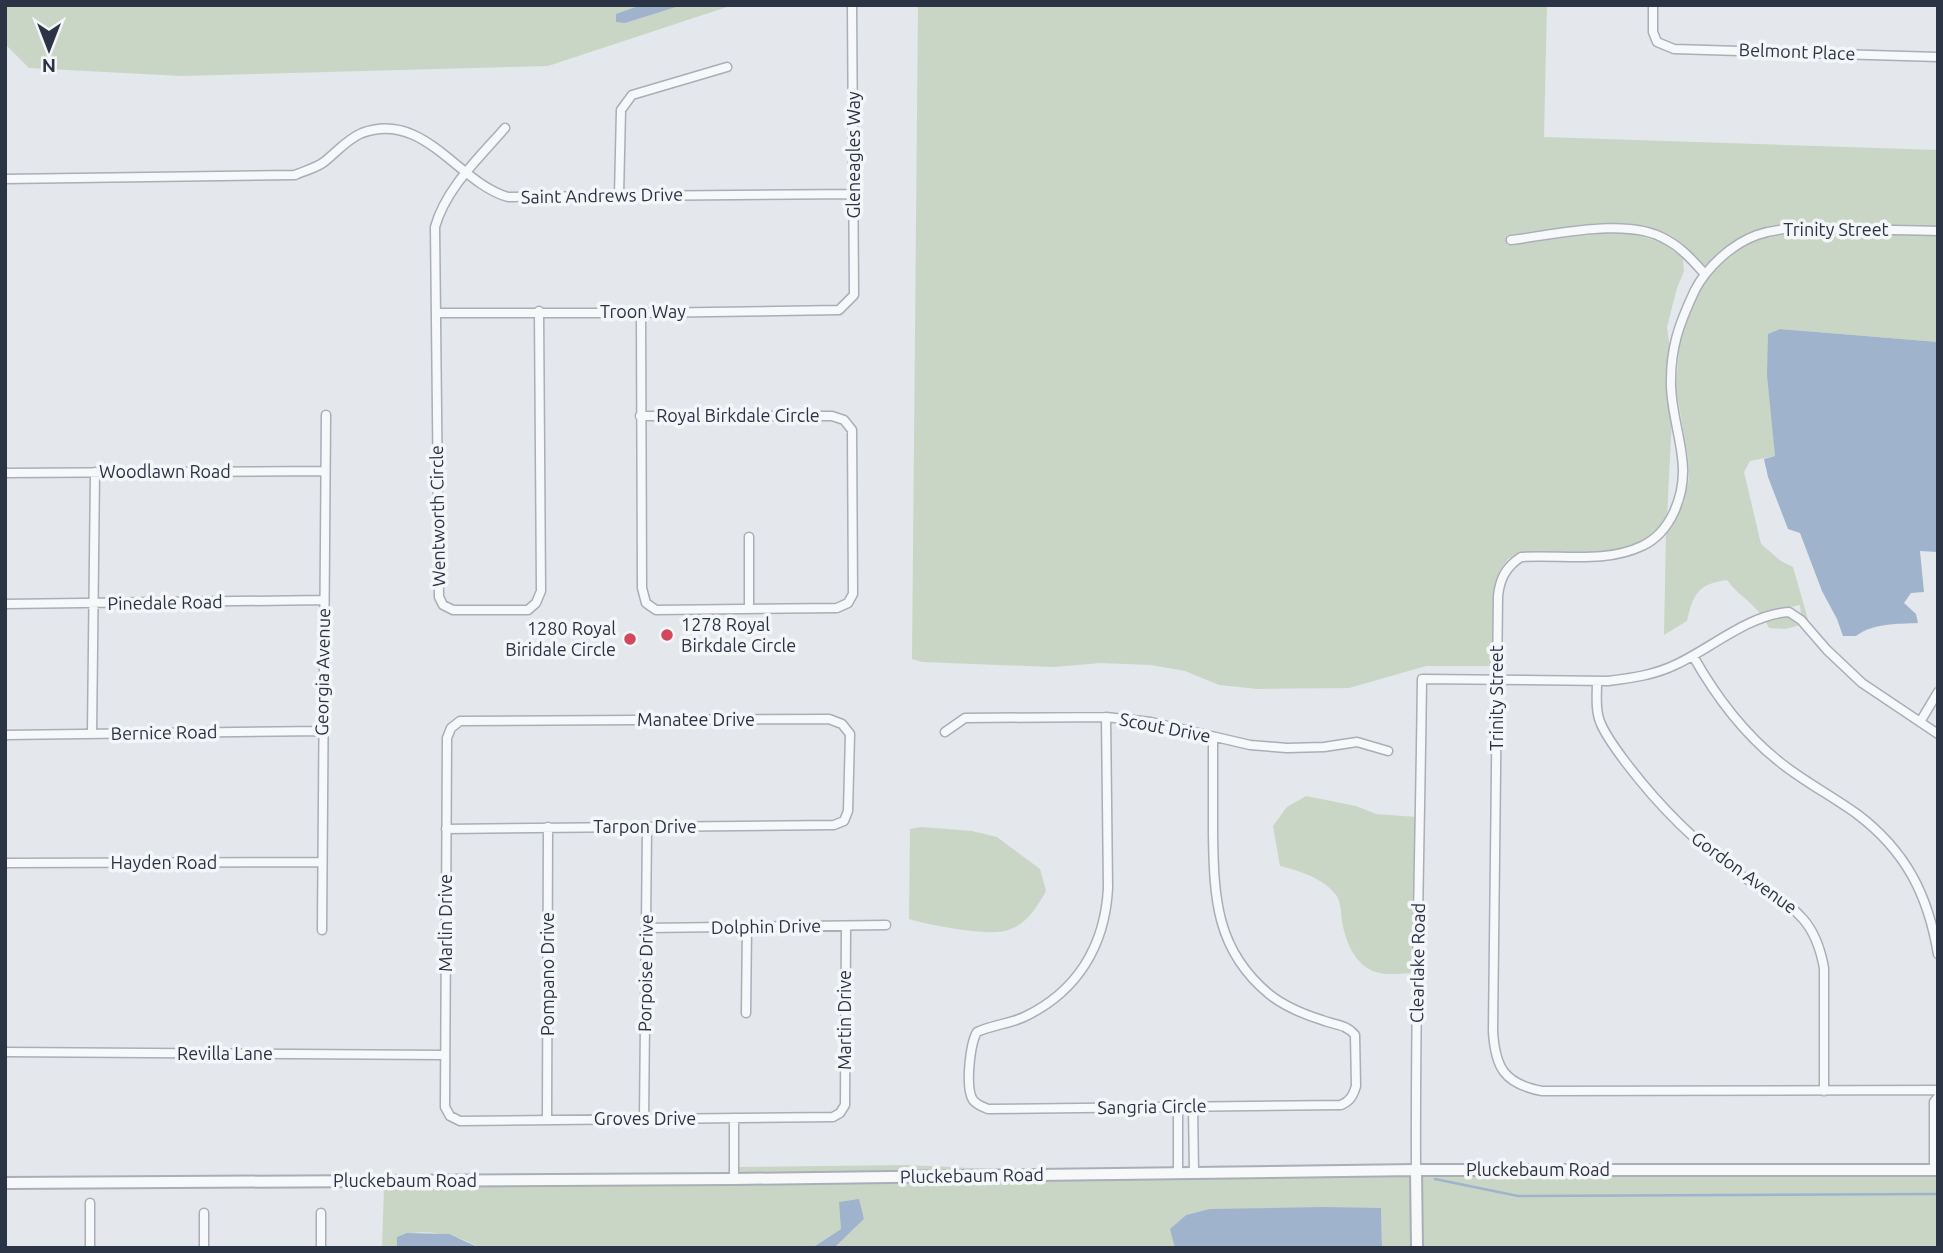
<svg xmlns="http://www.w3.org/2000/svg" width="1943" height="1253" font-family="Ubuntu,sans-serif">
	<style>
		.green { fill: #c9d6c5 }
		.water { fill: #9fb4cc }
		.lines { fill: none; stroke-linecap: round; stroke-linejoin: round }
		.stream { stroke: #9fb4cc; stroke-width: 2.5 }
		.minor-casing { stroke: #a9aeb7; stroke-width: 11 }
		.tertiary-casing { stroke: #a9aeb7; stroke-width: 14 }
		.minor { stroke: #f7f8fa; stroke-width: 8 }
		.tertiary { stroke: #f7f8fa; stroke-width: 10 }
		.poi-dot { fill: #d1495b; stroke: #f4f6f9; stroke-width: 2.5 }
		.labels { text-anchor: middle; stroke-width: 7; stroke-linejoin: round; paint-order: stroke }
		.street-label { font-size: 18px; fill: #2b3445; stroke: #f4f6f9 }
		.poi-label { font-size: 18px; fill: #2b3445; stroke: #f4f6f9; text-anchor: start }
	</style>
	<rect width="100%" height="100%" fill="#e4e7ec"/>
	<path class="green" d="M5,5h728l-185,61 -366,10 -153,-8 -24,-24z
		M918,5h629l-3,132 394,13v192l-158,-13 -7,96 2,31 -25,5 -6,11 17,72 20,17 12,6 16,56 -24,6 -16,-1 -3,-6 35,-8 -1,-9 -40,8c-11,-13 -24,-20 -33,-33 -29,4 -34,14 -40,41l-23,14 2,-102 18,-31 5,-24 -1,-21 -12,-69 3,-39 3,-21 25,-52 34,-28 16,-8 19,-4 22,-3 91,3 1,-10c-41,-1 -99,-10 -137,5 -18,8 -33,22 -49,35 -11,-11 -22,-25 -36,-32 -43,-23 -115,-4 -161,1v10l116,-14 40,12 20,15 1,13 -7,17 -10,39 3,24 -3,38 5,29 -5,98 -11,16 -16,10 -19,6 -25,4h-75l-13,7 -8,11 -5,14 -2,82h-67l-77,22 -91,1 -39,-4 -34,-14 -34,-6 -51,-2 -46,4 -132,-5 -10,-3z
		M1306,796l50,10 20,8 40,3 -2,156c-12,0 -26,3 -38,-1 -21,-6 -31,-32 -34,-51 -1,-8 -1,-20 -6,-26 -13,-17 -36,-24 -56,-29l-7,-40 14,-19z
		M921,827l51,4 25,6 43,32 6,22c-8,15 -20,34 -38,39 -19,7 -79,-5 -99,-11l1,-90z
		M907,1165l104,5 -272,4v-7z
		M1411,1175l2,73h-31l-1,-40 -172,1 -23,6 -15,14 4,19h-341l30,-29 -6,-20 -17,30 -29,19h-332c-23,-14 -58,-21 -83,-11v11h-15l2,-62z
		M1420,1175h518v73h-517z"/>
	<path class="water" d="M641,5h41l-57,18 -9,-1v-8z
		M1780,329l158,13v210l-18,-1 4,41 -13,1 -7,10 12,11 2,9c-21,1 -45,0 -62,13h-13l-6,-17 -15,-28 -22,-58 -12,-4 -20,-52 -4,-18 11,-3 -8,-81 1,-41z
		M859,1199l5,20 -30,29h-22l29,-19 -2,-27z
		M1323,1207l58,1 1,40h-207l-5,-19 16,-14 23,-6z
		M407,1233l42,1 31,14h-83v-11z"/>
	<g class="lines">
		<path class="stream" d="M1435,1179l83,17 420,-2"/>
		<g class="minor-casing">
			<path id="minor" d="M1653,5v27l4,10 17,7 264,8
				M505,128c-26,30 -59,60 -70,99l4,370 4,8 10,5h75l8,-7 5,-12 -2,-280
				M5,179l290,-4c9,-4 21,-7 29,-13 13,-10 23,-23 38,-29 62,-23 96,50 146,64l346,-3
				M619,195l2,-85 11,-15 95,-28
				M1938,231c-30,-1 -61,-1 -91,-2 -30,0 -61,-4 -90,6 -25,9 -50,32 -62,55 -16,34 -25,58 -24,97 2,46 24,79 3,125 -7,15 -17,27 -32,34 -38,18 -82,8 -121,11 -15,10 -21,21 -23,39l-5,435c2,36 11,53 49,60l396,-1
				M1511,240c43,-5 118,-24 156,0 15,8 26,21 37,33
				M436,313h205l198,-3 15,-15 -2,-290
				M640,416h192l12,4 8,10 1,164 -5,9 -11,5 -181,2 -10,-7 -4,-15 -1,-275
				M5,473l320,-2
				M749,537v71
				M5,604l319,-4
				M1693,656c22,39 52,79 88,107 24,19 51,33 76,51 49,37 71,81 81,140
				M1597,681c0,14 -2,30 4,43 6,14 17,28 26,40 32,42 69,79 111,109 44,32 75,34 86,95v123
				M1106,717l2,171c-3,58 -31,104 -84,129 -15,7 -32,8 -47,15 -7,12 -12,56 -4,68 4,5 10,7 15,9l353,-4c9,-4 12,-9 15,-19l-1,-51c-9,-11 -21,-10 -33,-15 -19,-6 -38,-14 -53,-26 -53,-44 -55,-96 -56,-160 0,-32 0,-64 0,-96
				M1920,722l18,-30
				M945,732l20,-14 141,-1 45,5 99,23 37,3 37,-1 33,-5 31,9
				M92,734l3,-262
				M5,735l317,-4
				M446,829l388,-4 10,-4 4,-10 2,-77 -8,-10 -13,-5 -369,2 -9,7 -4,10 -2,369 5,9 10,5 373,-4 7,-4 5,-8 1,-179
				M5,863l317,-1
				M646,928l240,-3
				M322,930l4,-515
				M746,1013l1,-86
				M5,1052l440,3
				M1193,1106l1,67
				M1178,1107v66
				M734,1118v61
				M644,1119l3,-291
				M547,1120l1,-293
				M1416,1170c-1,-164 4,-328 6,-491l186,2c24,-3 47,-6 69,-17 36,-17 71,-49 112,-52l12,8 26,30 35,33 76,51
				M1934,1170v-68l4,-5
				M90,1203v45
				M204,1213v35
				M321,1213v35"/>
		</g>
		<g class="tertiary-casing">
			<path id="tertiary" d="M1416,1170l1,78
				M5,1183l729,-4 682,-9h522"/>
		</g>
		<use href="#minor" class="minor"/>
		<use href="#tertiary" class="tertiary"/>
	</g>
	<g class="poi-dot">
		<circle cx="667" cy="635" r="7"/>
		<circle cx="630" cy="639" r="7"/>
	</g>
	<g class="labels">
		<g class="street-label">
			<text transform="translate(1797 52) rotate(2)" y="6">Belmont Place</text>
			<text transform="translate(854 155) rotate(-90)" y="6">Gleneagles Way</text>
			<text transform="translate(602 196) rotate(-1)" y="6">Saint Andrews Drive</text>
			<text x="1836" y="236">Trinity Street</text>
			<text x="643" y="318">Troon Way</text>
			<text x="738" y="422">Royal Birkdale Circle</text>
			<text x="165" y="478">Woodlawn Road</text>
			<text transform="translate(438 516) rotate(-91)" y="6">Wentworth Circle</text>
			<text transform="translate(165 603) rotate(-1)" y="6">Pinedale Road</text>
			<text transform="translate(323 672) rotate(-89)" y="6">Georgia Avenue</text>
			<text transform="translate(1497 698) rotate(-90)" y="6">Trinity Street</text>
			<text x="696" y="726">Manatee Drive</text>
			<text transform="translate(1165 728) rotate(11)" y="6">Scout Drive</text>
			<text transform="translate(164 733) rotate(-1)" y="6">Bernice Road</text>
			<text x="645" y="833">Tarpon Drive</text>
			<text x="164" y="869">Hayden Road</text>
			<text transform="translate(1744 873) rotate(36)" y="6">Gordon Avenue</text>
			<text transform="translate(446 923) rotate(-90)" y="6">Marlin Drive</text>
			<text transform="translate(766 927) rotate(-1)" y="6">Dolphin Drive</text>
			<text transform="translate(1418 963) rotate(-89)" y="6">Clearlake Road</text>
			<text transform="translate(646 973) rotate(-89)" y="6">Porpoise Drive</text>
			<text transform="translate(548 974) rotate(-90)" y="6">Pompano Drive</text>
			<text transform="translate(845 1020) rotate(-90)" y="6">Martin Drive</text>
			<text x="225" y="1060">Revilla Lane</text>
			<text transform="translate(1152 1107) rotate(-1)" y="6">Sangria Circle</text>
			<text x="645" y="1125">Groves Drive</text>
			<text x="1538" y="1176">Pluckebaum Road</text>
			<text transform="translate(972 1176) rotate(-1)" y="6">Pluckebaum Road</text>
			<text x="405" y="1187">Pluckebaum Road</text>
		</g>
		<g class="poi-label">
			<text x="681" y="631">1278 Royal<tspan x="681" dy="21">Birkdale Circle</tspan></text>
			<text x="616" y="635" text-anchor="end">1280 Royal<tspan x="616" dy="21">Biridale Circle</tspan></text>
		</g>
	</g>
	<rect width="1943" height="1253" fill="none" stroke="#2b3445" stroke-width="14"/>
	<g transform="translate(49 49) rotate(180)" stroke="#f4f6f9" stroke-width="5" paint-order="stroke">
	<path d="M0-5L12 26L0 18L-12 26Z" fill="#2b3445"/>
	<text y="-10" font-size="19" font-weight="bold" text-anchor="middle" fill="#2b3445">N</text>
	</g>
</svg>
